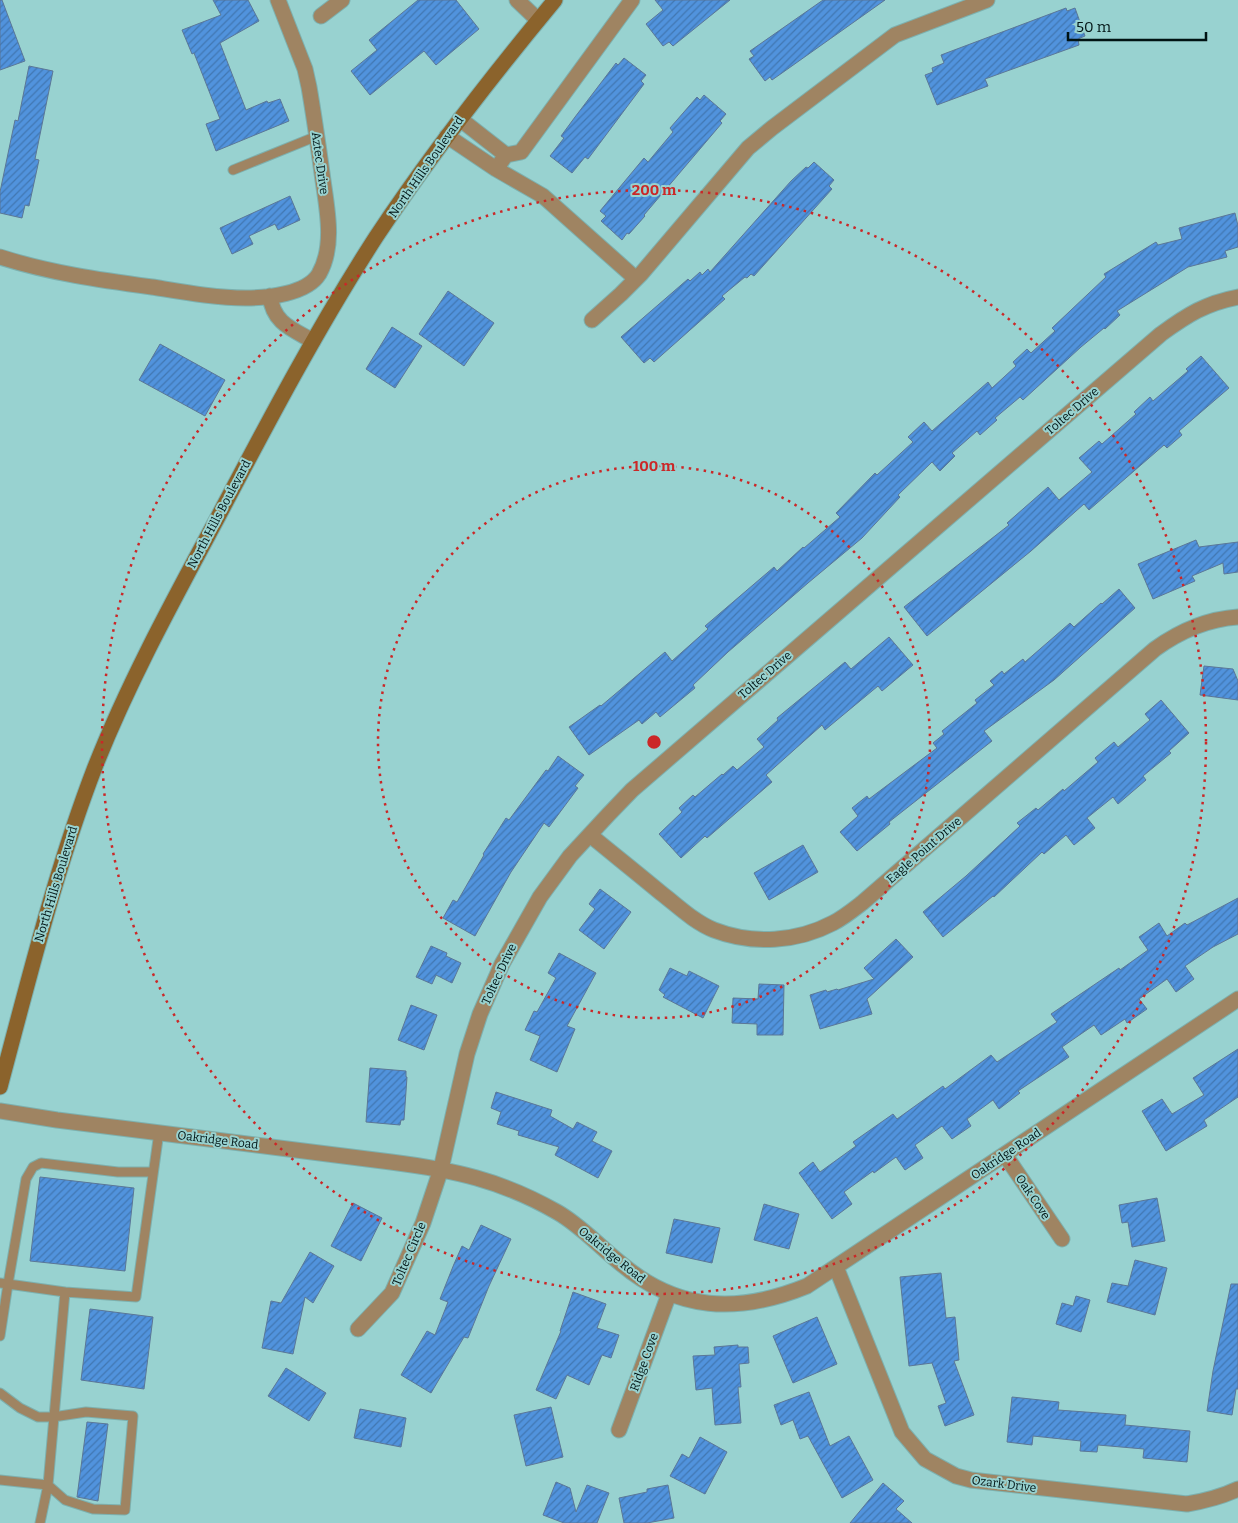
<svg xmlns="http://www.w3.org/2000/svg" width="1238" height="1523" font-family="Bitter,serif">
	<style>
		.building { fill: url(#building-hatch); stroke: #5b7797 }
		.lines { fill: none; stroke-linecap: round; stroke-linejoin: round }
		.lane-casing { stroke: #7db0ae; stroke-width: 11 }
		.street-casing { stroke: #7db0ae; stroke-width: 17 }
		.secondary-casing { stroke: #7db0ae; stroke-width: 17 }
		.lane { stroke: #9f8462; stroke-width: 9 }
		.street { stroke: #9f8462; stroke-width: 15 }
		.secondary { stroke: #8b632c; stroke-width: 15 }
		.ring { fill: none; stroke: #cb2727; stroke-width: 2.5; stroke-dasharray: 2.5 5 }
		.labels { text-anchor: middle; stroke-width: 4; stroke-linejoin: round; paint-order: stroke }
		.street-label { font-size: 12px; fill: #001313; stroke: #98d2d0 }
		.centre { fill: #cb2727; stroke: #98d2d0; stroke-width: 2.5 }
		.ring-label { font-size: 15px; text-anchor: middle; font-weight: bold; fill: #cb2727; stroke: #98d2d0; stroke-width: 4; stroke-linejoin: round; paint-order: stroke }
	</style>
	<defs>
		<pattern id="building-hatch" width="6" height="6" patternUnits="userSpaceOnUse" patternTransform="scale(1.25)"><rect width="6" height="6" fill="#5193dd"/><path d="M-1 1l2-2M0 6l6-6M5 7l2-2" fill="none" stroke="#4177b2"/></pattern>
	</defs>
	<rect width="100%" height="100%" fill="#98d2d0"/>
	<path class="building" d="M0,0h2l23,61 -25,9z
		M213,0h35l11,21 -39,22 26,67 21,-9 1,2 12,-4 9,22 -73,30 -10,-27 14,-5 -26,-66 -2,1 -10,-24 39,-15z
		M418,0h38l23,29 -43,36 -12,-14 -54,44 -19,-24 26,-21 -8,-10z
		M655,0h75l-57,46 -4,-4 -6,4 -17,-22 17,-14z
		M823,0h62l-103,73 -10,7 -2,-3 -5,4 -16,-22 5,-3 -4,-5z
		M1066,8l1,3 8,-3 10,28 -7,3 1,6 -94,34 3,7 -51,19 -12,-30 8,-3 -1,-4 12,-5 -3,-8z
		M624,58l22,17 -5,6 3,3 -56,75 -3,-2 -13,16 -22,-17 14,-18 -3,-2 14,-19 41,-54 2,2z
		M29,66l24,5 -18,88 4,1 -10,46 -4,-1 -3,13 -22,-5v-21l15,-72 3,1z
		M704,95l22,19 -6,7 2,2 -78,92 1,1 -16,18 -2,-1 -5,7 -21,-19 5,-5 -6,-5 44,-53 4,4 25,-30 -3,-4 27,-31 3,3z
		M814,162l20,18 -5,6 3,3 -78,87 -3,-2 -4,4 -2,-1 -23,19 3,3 -71,63 -4,-4 -6,5 -23,-26 67,-58 2,2 10,-9 2,3 6,-6 2,3 81,-91 15,-14 2,1z
		M290,196l10,24 -22,10 -3,-6 -26,12 4,8 -21,10 -12,-26z
		M1235,213l3,13v21l-13,4 2,6 -39,10 -71,44 3,4 -15,14 -1,-1 -23,19 -58,53 -3,-3 -25,21 2,2 -17,15 -3,-4 -25,22 3,3 -15,15 -8,-9 -34,33 2,2 -38,41 -54,45 -80,69 -35,33 2,3 -35,29 -4,-5 -14,12 -3,-4 -50,35 -20,-28 31,-22 1,1 64,-54 7,9 36,-32 -3,-3 69,-59 3,4 26,-24 1,1 36,-31 -4,-4 39,-40 2,2 36,-33 -5,-5 16,-15 8,9 56,-49 4,6 24,-22 -3,-4 14,-13 4,4 24,-22 -3,-3 54,-51 -2,-3 52,-32 2,3 24,-6 -3,-11z
		M448,291l46,32 -30,43 -45,-32z
		M392,327l30,19 -27,42 -29,-19z
		M160,344l65,36 -20,36 -66,-36z
		M1201,356l28,32 -50,43 3,4 -15,13 -3,-3 -75,65 -5,-6 -53,47 -104,85 -23,-29 105,-82 -2,-2 41,-36 11,13 33,-28 -13,-14 20,-17 3,3 34,-30 -2,-2 16,-15 3,4 35,-30 -2,-2z
		M1196,540l3,7 39,-5v30l-14,2 -1,-11 -31,13 3,5 -42,18 -15,-35z
		M1119,589l16,19 -81,72 -70,51 8,10 -103,81 1,2 -33,27 -17,-19 18,-16 -6,-8 15,-12 2,3 68,-51 -4,-5 11,-9 -2,-3 35,-28 -2,-3 19,-15 -4,-4 12,-10 2,3 19,-15 2,3 45,-39 4,4 27,-24 1,1z
		M889,637l24,28 -31,26 -4,-5 -53,44 -3,-5 -56,50 6,7 -65,56 -2,-2 -24,22 -22,-24 23,-22 -3,-4 14,-13 2,2 27,-23 1,1 10,-9 4,4 27,-23 -7,-8 21,-19 -1,-2 68,-56 6,7z
		M1204,666l29,3 5,12v19l-38,-5z
		M1161,700l28,33 -20,18 2,2 -28,23 3,4 -28,24 -5,-7 -26,21 8,10 -21,17 -8,-10 -22,19 -2,-2 -48,45 -1,-1 -50,41 -20,-25 43,-36 54,-50 -3,-3 19,-15 2,2 25,-21 1,2 34,-29 -3,-4 19,-16 4,5 32,-27 -5,-6z
		M558,756l26,19 -9,11 3,2 -29,39 -5,-4 -33,49 -36,64 -32,-18 10,-18 4,2 27,-47 -1,-1 23,-36 3,2 37,-50 2,1z
		M803,845l15,27 -49,28 -15,-27z
		M600,889l31,23 -27,37 -25,-19 16,-21 -6,-5z
		M1238,898v36l-25,13 -28,19 9,13 -18,13 -9,-13 -28,20 8,10 -20,14 -2,-4 -24,16 -7,-10 -32,22 7,10 -51,34 2,2 -21,16 -6,-9 -26,19 4,7 -19,13 -10,-13 -27,19 8,13 -18,12 -9,-13 -22,16 -1,-2 -29,21 8,12 -20,15 -33,-46 14,-11 7,10 36,-26 -3,-4 40,-28 4,5 46,-33 2,3 46,-34 6,7 60,-40 -6,-8 68,-46 1,2 28,-20 -9,-13 20,-14 8,13 18,-13 2,2z
		M896,939l17,18 -46,42 5,15 -52,15 -10,-34 16,-5 1,2 10,-3 1,1 36,-11 -10,-11z
		M431,946l16,7 -1,3 15,7 -9,20 -16,-8 -4,9 -16,-7z
		M559,953l37,20 -29,53 8,3 -18,43 -27,-12 10,-24 -15,-6 9,-19 3,1 19,-34 -8,-5z
		M670,968l17,8 2,-5 30,15 -16,32 -40,-21 2,-2 -6,-5z
		M759,984l25,1 -1,50h-26v-11l-25,-1 1,-25 25,1z
		M411,1005l26,10 -13,35 -26,-10z
		M1238,1049v48l-34,23 3,6 -41,25 -24,-40 20,-12 10,15 32,-19 -11,-17z
		M370,1068l36,3v6h1l-3,43h-3l-1,5 -34,-3z
		M496,1092l56,18 -2,6 23,13 4,-7 20,10 -5,9 20,10 -14,27 -43,-23 4,-8 -41,-12 1,-4 -22,-7 4,-12 -10,-4z
		M40,1177l94,11 -9,83 -95,-10z
		M1157,1198l8,43 -33,6 -4,-25 -6,1 -3,-18z
		M353,1203l29,15 -21,43 -30,-15z
		M764,1204l35,10 -10,35 -35,-9z
		M674,1219l46,9 -8,35 -46,-10z
		M481,1225l30,14 -22,47 -21,52 -4,-1 -33,56 -30,-18 26,-44 8,4 13,-33 -8,-3 14,-35 8,-18 7,4z
		M310,1252l24,14 -21,37 -8,-6 -12,57 -31,-6 9,-47 10,2z
		M1135,1260l32,8 -12,47 -48,-13 5,-19 16,3z
		M941,1273l5,45 9,-1 4,43 -5,1 20,54 -29,11 -7,-20 8,-3 -14,-40 -23,3 -9,-89z
		M1231,1284h7v105h-2l-4,26 -25,-4 6,-40z
		M573,1292l33,12 -9,24 22,7 -8,23 -9,-3 -13,30 -22,-10 -11,24 -20,-9 25,-59h-1z
		M1076,1296l14,4 -9,32 -25,-8 6,-21 11,3z
		M90,1309l63,8 -9,72 -63,-9z
		M817,1317l20,47 -44,19 -20,-47z
		M738,1345v2h10l1,16 -10,1 2,23h-3l3,36 -26,2 -3,-37 -16,2 -3,-34 22,-1 -1,-8z
		M286,1368l40,25 -17,28 -41,-25z
		M809,1392l21,54 19,-10 24,44 -31,18 -34,-62 -8,3 -7,-19 -12,5 -7,-20z
		M1012,1397l47,5 -1,8 68,5 -1,10 65,6 -3,31 -44,-4 1,-9 -46,-4 -1,7 -17,-1 1,-10 -48,-5 -1,9 -25,-3z
		M551,1407l12,50 -37,9 -12,-51z
		M360,1409l46,9 -5,29 -47,-9z
		M87,1422l21,2 -10,77 -21,-4z
		M700,1437l27,15 -22,42 -35,-18 12,-22 7,4z
		M556,1482l14,6 6,24 11,-27 22,8 -12,30h-33l-21,-8z
		M883,1483l21,18 -8,8 16,14h-62z
		M668,1485l6,33 -27,5h-23l-5,-25 28,-6v-3z"/>
	<g class="lines">
		<g class="lane-casing">
			<path id="lane" d="M233,170l84,-34
				M0,1283l8,1 -8,52
				M65,1292l-57,-8 18,-105 7,-12 8,-4 77,9h34
				M0,1393l20,15 18,9h15l33,-5 47,4 -8,94 -32,-1 -28,-9 -17,-15 -48,-5
				M40,1523l8,-38 17,-193 71,5 23,-165"/>
		</g>
		<g class="street-casing">
			<path id="street" d="M517,0l21,20
				M632,0l-111,152 -15,3 -10,14 47,27 92,82
				M321,16l21,-16
				M460,119l46,36
				M447,136l49,33
				M0,257c50,16 100,23 152,30 31,5 63,11 94,11 21,0 61,-4 73,-24 17,-30 7,-69 3,-101 -4,-29 -8,-57 -13,-86l-4,-18 -27,-69
				M270,296c3,27 22,33 43,45
				M592,320l29,-26 20,-20 107,-126 24,-20 123,-93 92,-35
				M590,835c23,19 47,38 71,58 17,13 33,29 53,37 39,15 83,12 119,-7 10,-5 20,-13 29,-20l293,-254c25,-18 52,-30 83,-32
				M0,1111l57,9 334,42c63,8 110,18 166,50 23,13 42,34 62,50 58,50 119,52 188,24l431,-287
				M1005,1155l57,84
				M836,1267l66,165 23,27 31,17 15,4 216,24c18,-3 34,-7 51,-15
				M358,1329l34,-36 31,-70 18,-54 26,-115 13,-40 22,-50 38,-67 30,-41 38,-41 24,-25 529,-456c26,-19 45,-31 77,-37
				M619,1430l50,-136"/>
		</g>
		<g class="secondary-casing">
			<path id="secondary" d="M0,1087c29,-108 55,-216 95,-320 34,-86 79,-168 123,-250 50,-95 100,-190 158,-280 55,-83 116,-161 179,-237"/>
		</g>
		<use href="#lane" class="lane"/>
		<use href="#street" class="street"/>
		<use href="#secondary" class="secondary"/>
	</g>
	<g class="ring">
		<circle cx="654" cy="742" r="276"/>
		<circle cx="654" cy="742" r="552"/>
	</g>
	<g class="labels">
		<g class="street-label">
			<text transform="translate(320 163) rotate(82)" y="4">Aztec Drive</text>
			<text transform="translate(426 167) rotate(-55)" y="4">North Hills Boulevard</text>
			<text transform="translate(1072 411) rotate(-41)" y="4">Toltec Drive</text>
			<text transform="translate(219 514) rotate(-62)" y="4">North Hills Boulevard</text>
			<text transform="translate(765 675) rotate(-41)" y="4">Toltec Drive</text>
			<text transform="translate(924 850) rotate(-41)" y="4">Eagle Point Drive</text>
			<text transform="translate(56 884) rotate(-73)" y="4">North Hills Boulevard</text>
			<text transform="translate(499 974) rotate(-65)" y="4">Toltec Drive</text>
			<text transform="translate(218 1140) rotate(7)" y="4">Oakridge Road</text>
			<text transform="translate(1006 1154) rotate(-34)" y="4">Oakridge Road</text>
			<text transform="translate(1033 1197) rotate(56)" y="4">Oak Cove</text>
			<text transform="translate(409 1254) rotate(-67)" y="4">Toltec Circle</text>
			<text transform="translate(612 1255) rotate(39)" y="4">Oakridge Road</text>
			<text transform="translate(644 1362) rotate(-70)" y="4">Ridge Cove</text>
			<text transform="translate(1004 1484) rotate(7)" y="4">Ozark Drive</text>
		</g>
	</g>
	<circle cx="654" cy="742" r="8" class="centre"/>
	<g class="ring-label">
		<text x="654" y="195">200 m</text>
		<text x="654" y="471">100 m</text>
	</g>
	<path d="M1068 32v8h138v-8" fill="none" stroke="#001313" stroke-width="2.5"/>
	<text x="1076" y="32" font-size="15" fill="#001313" stroke="#98d2d0" stroke-width="4" paint-order="stroke">50 m</text>
</svg>
